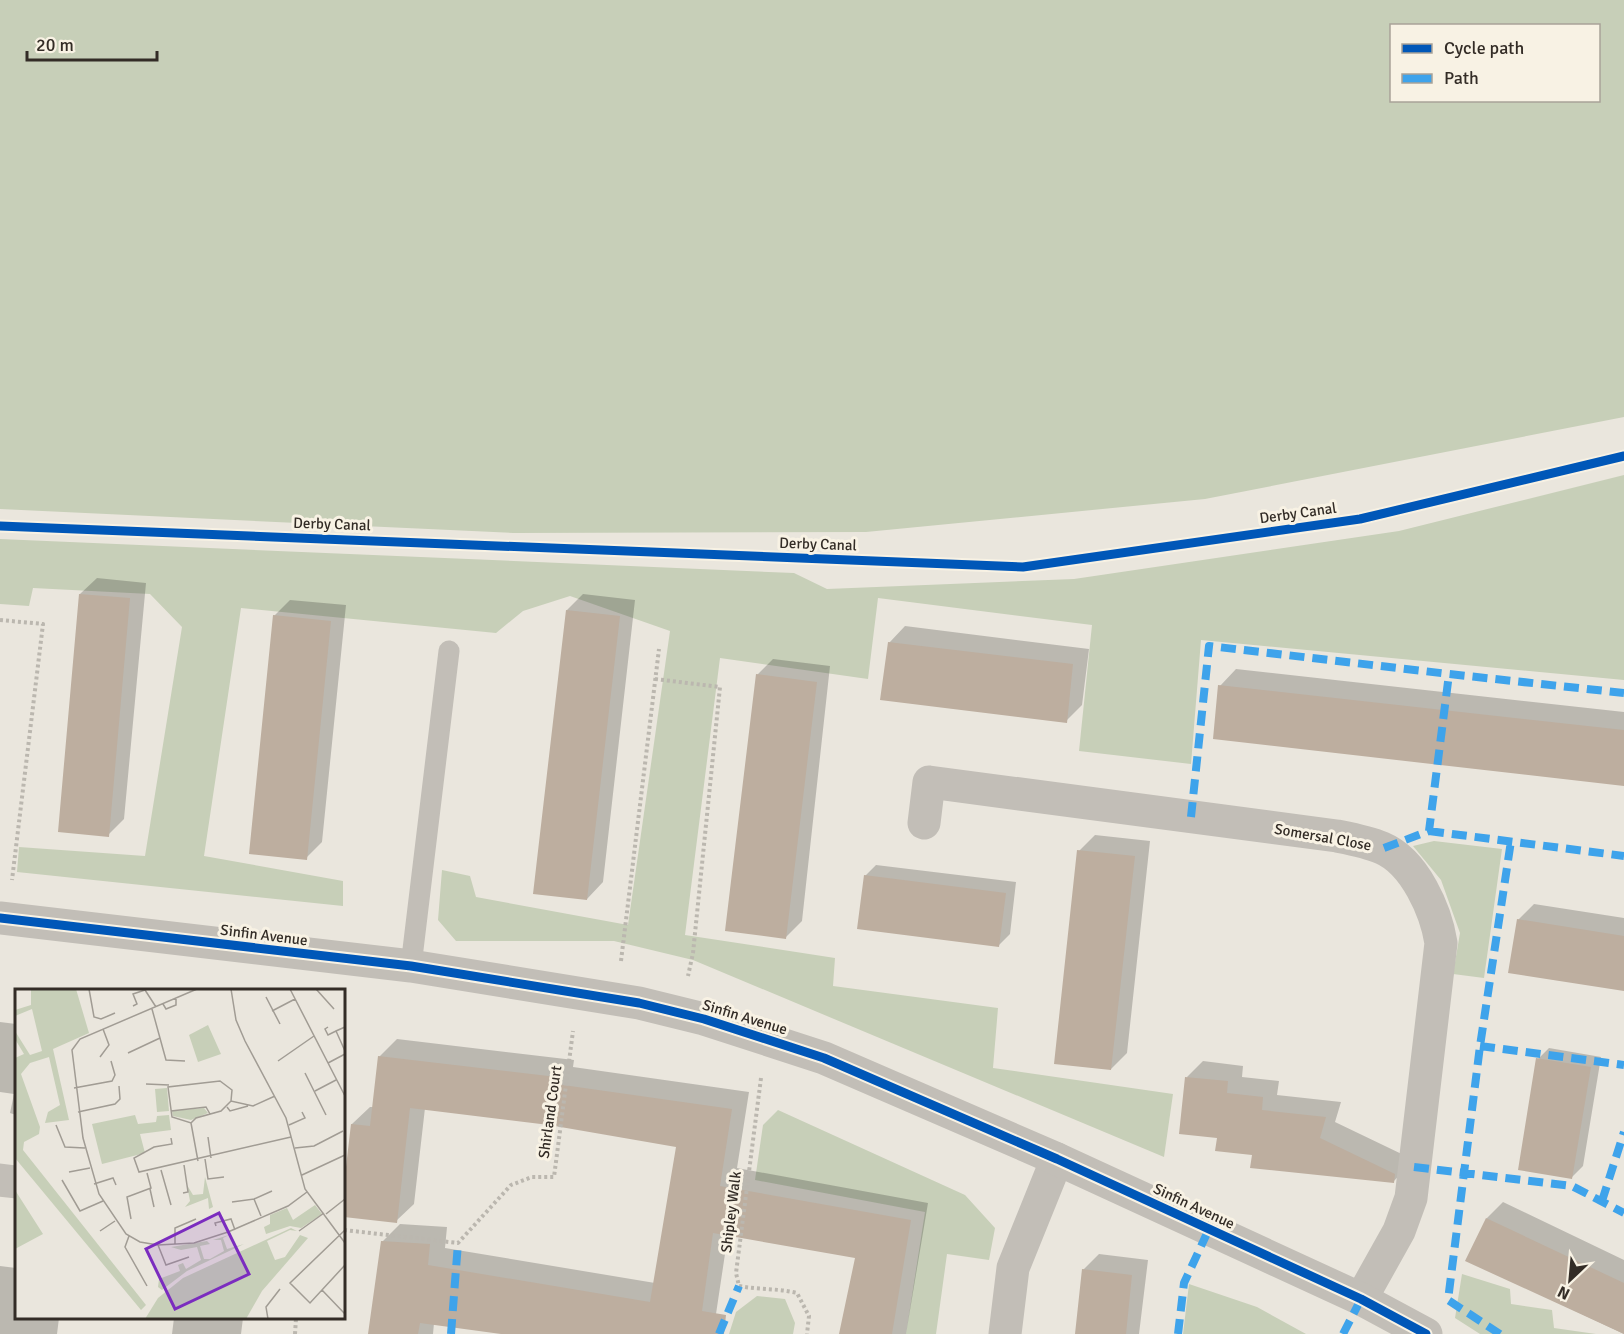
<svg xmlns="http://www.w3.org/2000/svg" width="1624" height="1334" font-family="Signika,sans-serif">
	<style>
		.green { fill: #c7cfb8; fill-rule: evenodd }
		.shadow { fill: #0003 }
		.building { fill: #bdae9f }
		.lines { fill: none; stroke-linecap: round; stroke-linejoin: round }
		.path { stroke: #bbb7af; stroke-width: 4; stroke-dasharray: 3 3; stroke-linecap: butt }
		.service { stroke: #c2beb7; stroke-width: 21 }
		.minor { stroke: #c2beb7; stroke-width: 33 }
		.tertiary { stroke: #c2beb7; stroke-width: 33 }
		.quiet { stroke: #3ea3eb; stroke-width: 8; stroke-dasharray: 15 8; stroke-linecap: butt }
		.cycleway-casing { stroke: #f8f2e4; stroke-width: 13 }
		.cycleway { stroke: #0057b8; stroke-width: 9 }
		.labels { text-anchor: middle; stroke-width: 6; stroke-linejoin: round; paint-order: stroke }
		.street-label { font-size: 15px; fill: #332c26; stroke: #f8f2e4 }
		.inset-road { fill: none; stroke: #a19c94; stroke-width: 1.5 }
		.view { fill: #7b2cbf; fill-opacity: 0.15; stroke: #7b2cbf; stroke-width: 3 }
		.inset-edge { fill: none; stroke: #332c26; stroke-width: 3 }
	</style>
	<rect width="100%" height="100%" fill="#eae6dd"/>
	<path class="green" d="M0,0h1624v417l-419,82 -339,33 -353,1 -513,-24zM1392,26h206v74h-206z
		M1624,475v205l-423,-40 -10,124 -112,-13 13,-126 -214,-27 -10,81 -148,-21 -35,277 150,23 -2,28 165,22 -5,60 180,26 -9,63 -471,-197 -79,-19h-158l-18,-21 4,-50 28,6 6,21 152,28 42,-294 -100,-35 -47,15 -27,22 -255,-25 -37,248 139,25v25l-326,-34 2,-25 126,9 37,-229 -32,-33 -117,-6 -4,18 -29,-2v-65l794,34 33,16 247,-10 325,-48z
		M1434,841l68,8 -18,129 -31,-4 7,-41 -19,-53 -28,-34z
		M778,1110l187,85 30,33 -6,32 -42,-6 -11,80h-30l19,-122 -170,-32 8,-55z
		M1462,1274l48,15 1,15 41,6 2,18 42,6h-116l-25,-16z
		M1189,1284l68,23 49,27h-123z
		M757,1296l28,3 10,24 -2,11h-64l7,-22z"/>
	<path class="shadow" d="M97,578l49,5 -22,236 -16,16 -28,-241z
		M583,594l52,6 -32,282 -16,17 -20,-289z
		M290,600l56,5 -24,237 -16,16 -32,-242z
		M905,626l184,23 -7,56 -16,16 -177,-78z
		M773,659l57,7 -28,255 -16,16 -29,-262z
		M1236,669l388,43v72l-404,-98z
		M1095,835l55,6 -23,212 -16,16 -32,-218z
		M876,865l140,17 -6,52 -11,11 -134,-69z
		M1534,904l90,14v72l-106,-70z
		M0,1022l16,2v91l-6,-2 4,-19 -14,-2z
		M397,1039l177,21 -1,7 176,25 -12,76 191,35 -22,131h-66l17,-77 -129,-23 -15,100h-201l-78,-11 -1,11h-63l12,-92 18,-18 47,3 -2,21 210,35 23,-137 -129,-23 -124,-15 -11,96 -18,17 -52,-6 8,-91 18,-17h4l5,-50z
		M1549,1048l52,9 -18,109 -11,11 -34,-118z
		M1203,1061l40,5 -1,11 37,4 -2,14 64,7 -6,20 75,36 -1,7 -16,17 -140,-28 -35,-17 -31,-60z
		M1503,1202l121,58v74l-157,-74 20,-42z
		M1099,1254l49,6 -9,74h-63l7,-64z
		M0,1266l16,2v50h43l-2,16h-57z
		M174,1318h69l-2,16h-69z"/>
	<path class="building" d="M79,594l51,4 -21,239 -51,-5z
		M566,610l54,6 -33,284 -54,-6z
		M273,615l58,6 -24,239 -58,-6z
		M888,642l185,22 -6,59 -187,-23z
		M756,674l61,8 -31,257 -61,-8z
		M1218,685l406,45v56l-411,-47z
		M1077,850l58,6 -24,214 -57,-6z
		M864,875l142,18 -7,54 -142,-18z
		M1517,919l107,17v55l-116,-18z
		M378,1056l179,21 -1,7 176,25 -12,77 191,34 -19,114h-53l16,-76 -142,-25 -11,78 24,4 -2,19h-223l-81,-11 -2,11h-50l13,-93 49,3 -2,21 222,37 26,-155 -127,-22 -139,-17 -13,115 -53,-6v-33l7,-60 19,2z
		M1536,1058l55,9 -19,112 -54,-9z
		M1185,1077l43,4 -1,12 36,4 -1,13 64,7 -6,21 75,36 -1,9 -144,-15 2,-13 -37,-4 2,-13 -38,-4z
		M1486,1218l138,65v51l-159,-73z
		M1082,1269l50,6 -6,59h-51z"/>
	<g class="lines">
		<path class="path" d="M0,620l43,4 -31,256
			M655,679l65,8 -27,266 -5,23
			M621,961l38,-312
			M761,1078l-25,195 3,13c20,4 38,2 58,7l12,23 -2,18
			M344,1230l114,13 53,-58 21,-8h22l19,-146
			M295,1334l1,-16"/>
		<path class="service" d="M411,966l38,-315"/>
		<path class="minor" d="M924,823l5,-41 408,54c15,3 31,6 45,12 33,14 54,63 59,95l-30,255 -12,33 -38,68
			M0,1180l16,2
			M1005,1334l8,-66 44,-109"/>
		<path class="tertiary" d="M0,918l411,48 228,37 65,16 120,39 233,101 304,140 65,35"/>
		<path class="quiet" d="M1191,817l18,-171 240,28
			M1429,831l195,25
			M1384,848l45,-17 20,-157 175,19
			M1480,1046l144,19
			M1414,1167l158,19 52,27
			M1602,1201l22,-69
			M451,1334l7,-91
			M719,1334l20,-48
			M1178,1334l6,-51 25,-54
			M1343,1334l18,-35
			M1500,1334l-52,-34 32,-254 31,-205"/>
		<g class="cycleway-casing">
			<path id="cycleway" d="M0,526l1023,41 337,-48 264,-63
				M0,918l411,48 228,37 65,16 120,39 233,101 304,140 65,35"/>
		</g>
		<use href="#cycleway" class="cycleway"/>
	</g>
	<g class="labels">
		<g class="street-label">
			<text transform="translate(1298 513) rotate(-8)" y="5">Derby Canal</text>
			<text transform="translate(332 524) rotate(2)" y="5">Derby Canal</text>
			<text transform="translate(818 544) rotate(2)" y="5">Derby Canal</text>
			<text transform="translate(1323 837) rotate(10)" y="5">Somersal Close</text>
			<text transform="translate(264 935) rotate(7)" y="5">Sinfin Avenue</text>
			<text transform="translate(745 1017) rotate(17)" y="5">Sinfin Avenue</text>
			<text transform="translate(550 1112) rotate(-82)" y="5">Shirland Court</text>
			<text transform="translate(1194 1206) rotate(25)" y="5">Sinfin Avenue</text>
			<text transform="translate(731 1212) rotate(-83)" y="5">Shipley Walk</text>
		</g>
	</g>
	<g transform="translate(15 989)">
		<rect width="330" height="330" fill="#eae6dd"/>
		<path d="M16,0h45l13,44 -36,16 16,71 -24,3 3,-11 12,-7 -11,-48 -19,6 -9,11 19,53 -1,7 -15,8 -1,8 123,155 -5,5 -126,-152v-100l9,-4 -9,-15v-8l15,24 12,-4 -10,-42 -17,7v-6l16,-5zM193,36l13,29 -23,8 -9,-27zM152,99l2,23 -12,1 -2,-23zM189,119l4,5 -17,7 -18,-4 -1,-5zM120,126l3,9 18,-2 1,-6 12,-1 2,15 -31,4 5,19 -43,11 -10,-40zM190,188l8,30 -4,2 -1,-11 -23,9 5,-6 -3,-16 6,10 10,-1zM0,201l28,44 -28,15zM300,216l7,9 -21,14 -11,-2 -24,8 -2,-7 6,-3v-9l17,-7 6,12zM276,239l6,3 -7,-1 -23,11 8,19 10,-3 15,-22 8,3 -46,53 -16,28h-101l13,-21 25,-20zM214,246l-6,3 4,11 17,-5 -57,27 -25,19 -4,-3 1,-8 21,-8 -2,-6 5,-2 3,6 15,-9 -4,-13 -16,3 -10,-3 36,-6 3,3 -10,2 4,13h6l14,-8 -3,-11h-8z" fill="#c7cfb8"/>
		<path class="inset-road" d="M74,0l5,28 7,2 14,-6M182,0l-117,50 -8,11 11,88 16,56 27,40 14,8 18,3 36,-2 34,-11 60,-26 19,-14M216,0l5,31 9,21 41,77 19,71 40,54M275,0l55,107M301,0l18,20M251,8l14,27M148,15l3,5 10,-4v-7M118,17l4,-2 -4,-10 12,-4 11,17M137,20l14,51 19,1M257,22l23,-12M313,38l-3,2 3,6 8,-4M330,38l-9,4 9,20M113,64l32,-15M85,68l9,-12 -6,-16M263,72l36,-25M313,74l17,-9M290,84l21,42M131,95l23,1M59,99l38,-7 3,-6 -4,-14M300,102l21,-11M216,112l1,-11 -12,-9 -52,6 4,30 19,6 5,-5 25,-7 10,-10 22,5 22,-10M212,118l3,4 18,-5M156,122l35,-4 4,7M63,123l37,-8 5,-5 -1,-13M176,134l7,38M41,136l9,22 20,1M274,136l16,-7 -3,-6M193,148l3,21M156,149l1,6 -18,3 -20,11 5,14 152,-35M280,159l19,-2 29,-15M190,170l3,20 16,-2M146,181l10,35M54,183l21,-4M287,186l43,-20M47,191l18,31 23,-10M79,195l19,-6 3,7M135,200l4,18M168,204l5,-1 -4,-27M239,210l18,-8M217,213l22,-3 7,17M311,225l19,-15M116,230l-4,-22 24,-9 -4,-15M201,237l-1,-3 16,-4 4,11M330,241l-55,53 20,20 35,-38M85,242l15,-10M284,242l25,-18M114,247l-4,11 22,39M160,255v-16l21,-9M143,256l8,20 23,-8M307,301l23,24M253,330l-2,-12 14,-18"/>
		<path class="view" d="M204,224l30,61 -74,35 -29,-60z"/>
		<rect width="330" height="330" class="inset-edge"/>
	</g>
	<rect x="1390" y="24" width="210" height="78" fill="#f8f2e4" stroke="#a9a398" stroke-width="1.5"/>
	<rect x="1402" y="44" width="30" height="9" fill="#0057b8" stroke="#a9a398" stroke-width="1.5"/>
	<text x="1444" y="54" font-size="18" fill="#332c26">Cycle path</text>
	<rect x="1402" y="74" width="30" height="9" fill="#3ea3eb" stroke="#a9a398" stroke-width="1.5"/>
	<text x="1444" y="84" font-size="18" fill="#332c26">Path</text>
	<g transform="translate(1570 1280) rotate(206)" stroke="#f8f2e4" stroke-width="4.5" paint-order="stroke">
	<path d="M0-4.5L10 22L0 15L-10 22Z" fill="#332c26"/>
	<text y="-9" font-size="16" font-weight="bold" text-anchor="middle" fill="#332c26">N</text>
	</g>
	<path d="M27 51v9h130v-9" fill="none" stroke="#332c26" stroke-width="3"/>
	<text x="36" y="51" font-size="18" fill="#332c26" stroke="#f8f2e4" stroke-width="4.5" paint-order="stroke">20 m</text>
</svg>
